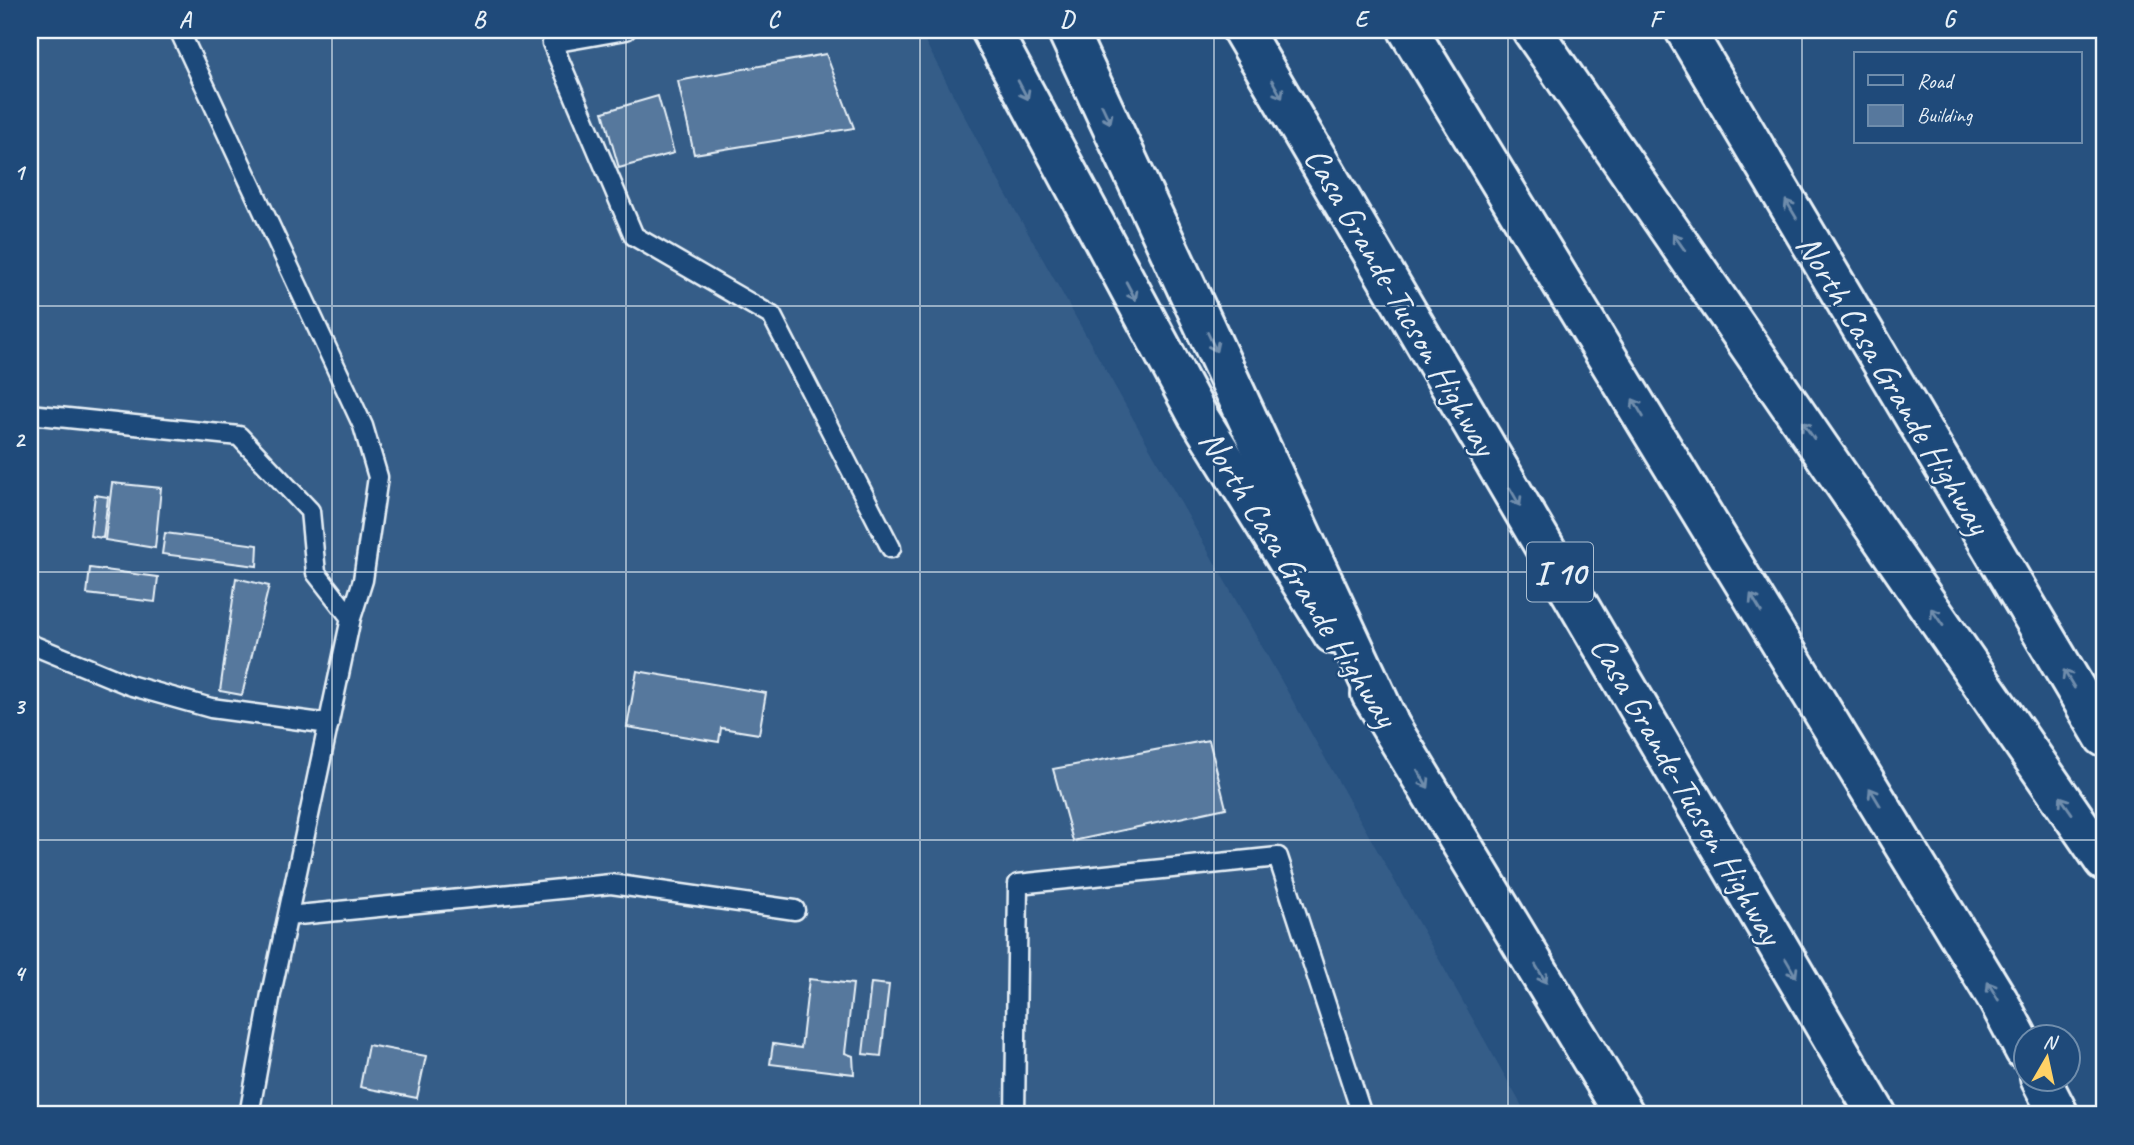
<svg xmlns="http://www.w3.org/2000/svg" width="2134" height="1145" font-family="Caveat,sans-serif">
	<style>
		.built { fill: #355d88 }
		.building { fill: #57789d; stroke: #e8f1f8; stroke-width: 2 }
		.lines { fill: none; stroke-linecap: round; stroke-linejoin: round }
		.service-casing { stroke: #e8f1f8; stroke-width: 23 }
		.secondary-casing { stroke: #e8f1f8; stroke-width: 44 }
		.motorway-casing { stroke: #e8f1f8; stroke-width: 44 }
		.service { stroke: #1f4a7a; stroke-width: 18 }
		.secondary { stroke: #1f4a7a; stroke-width: 38 }
		.motorway { stroke: #1f4a7a; stroke-width: 38 }
		.oneway { stroke: #6f8dac }
		.grid { fill: none; stroke: #e8f1f8; stroke-width: 2; stroke-opacity: 0.55 }
		.labels { text-anchor: middle; stroke-width: 5; stroke-linejoin: round; paint-order: stroke }
		.shield { fill: #1f4a7a; stroke: #acbfd2; stroke-width: 2 }
		.shield-label { font-size: 33px; font-weight: bold; fill: #e8f1f8 }
		.street-label { font-size: 35px; fill: #e8f1f8; stroke: #1f4a7a }
		.neatline { fill: none; stroke: #e8f1f8; stroke-width: 2.5 }
		.grid-label { font-size: 23px; text-anchor: middle; font-weight: bold; fill: #e8f1f8 }
	</style>
	<rect width="100%" height="100%" fill="#27517f"/>
	<filter id="ink" filterUnits="userSpaceOnUse"><feTurbulence type="fractalNoise" baseFrequency=".0143" numOctaves="2"/><feDisplacementMap in="SourceGraphic" scale="14" xChannelSelector="R" yChannelSelector="G"/><feConvolveMatrix kernelMatrix="1 2 1 2 8 2 1 2 1" color-interpolation-filters="sRGB"/></filter>
	<g filter="url(#ink)">
		<path class="built" d="M30,30h889l78,148 530,937h-1497z"/>
		<path class="building" d="M826,54l28,74 -160,26 -16,-73z
			M658,96l16,57 -55,15 -16,-56z
			M112,483l49,5 -6,60 -50,-8z
			M95,495l13,2 -5,41 -13,-2z
			M165,533l93,12 -1,21 -95,-12z
			M90,568l68,9 -3,25 -68,-8z
			M236,578l33,8 -27,109 -22,-4z
			M637,671l129,22 -7,41 -38,-6 -2,14 -92,-15z
			M1209,740l17,68 -153,33 -20,-72z
			M809,979l44,5 -8,69 8,3 1,18 -84,-10 3,-20 28,4z
			M871,983l18,2 -8,71 -18,-2z
			M368,1045l58,11 -9,42 -57,-11z"/>
		<g class="lines">
			<g class="service-casing">
				<path id="service" d="M179,30l184,396 15,51 -15,103 -12,38 -80,376 -22,121
					M626,30l-74,13 82,193 138,80 119,232
					M30,414l209,22 71,75 6,62 35,45
					M30,644l99,41 82,23 118,16
					M288,916l323,-32 184,26
					M1015,1115l3,-231 260,-27 84,258"/>
			</g>
			<g class="secondary-casing">
				<path id="secondary" d="M991,30l207,386 135,218
					M1685,30l419,707
					M1371,694l254,421"/>
			</g>
			<g class="motorway-casing">
				<path id="motorway" d="M1067,30l321,691
					M1242,30l635,1085
					M1408,30l590,970 27,51
					M1532,30l572,831
					M2040,1078l19,37"/>
			</g>
			<use href="#service" class="service"/>
			<use href="#secondary" class="secondary"/>
			<use href="#motorway" class="motorway"/>
		</g>
		<defs><path id="oneway-shaft" d="M-6 0H5M1.5-3L5.5 0L1.5 3" fill="none" stroke-width="1.6" stroke-linecap="round" stroke-linejoin="round" transform="scale(1.75)"/></defs>
		<g class="oneway">
			<use href="#oneway-shaft" transform="translate(1277 89) rotate(60)"/>
			<use href="#oneway-shaft" transform="translate(1023 90) rotate(62)"/>
			<use href="#oneway-shaft" transform="translate(1106 114) rotate(65)"/>
			<use href="#oneway-shaft" transform="translate(1791 209) rotate(-121)"/>
			<use href="#oneway-shaft" transform="translate(1679 242) rotate(-125)"/>
			<use href="#oneway-shaft" transform="translate(1131 291) rotate(62)"/>
			<use href="#oneway-shaft" transform="translate(1212 342) rotate(65)"/>
			<use href="#oneway-shaft" transform="translate(1638 408) rotate(-121)"/>
			<use href="#oneway-shaft" transform="translate(1808 430) rotate(-125)"/>
			<use href="#oneway-shaft" transform="translate(1515 497) rotate(60)"/>
			<use href="#oneway-shaft" transform="translate(1756 603) rotate(-121)"/>
			<use href="#oneway-shaft" transform="translate(1937 617) rotate(-125)"/>
			<use href="#oneway-shaft" transform="translate(2069 679) rotate(-121)"/>
			<use href="#oneway-shaft" transform="translate(1423 779) rotate(59)"/>
			<use href="#oneway-shaft" transform="translate(1875 797) rotate(-121)"/>
			<use href="#oneway-shaft" transform="translate(2066 805) rotate(-125)"/>
			<use href="#oneway-shaft" transform="translate(1791 968) rotate(60)"/>
			<use href="#oneway-shaft" transform="translate(1541 974) rotate(59)"/>
			<use href="#oneway-shaft" transform="translate(1993 991) rotate(-121)"/>
		</g>
	</g>
	<path class="grid" d="M332,30v1085M626,30v1085M920,30v1085M1214,30v1085M1508,30v1085M1802,30v1085M30,306h2074M30,572h2074M30,840h2074"/>
	<g class="labels">
		<rect class="shield" x="1527" y="542.5" width="66" height="59" rx="5"/>
		<g class="shield-label">
			<text x="1560" y="584">I 10</text>
		</g>
		<g class="street-label">
			<text transform="translate(1401 301) rotate(60)" y="12">Casa Grande-Tucson Highway</text>
			<text transform="translate(1894 384) rotate(59)" y="12">North Casa Grande Highway</text>
			<text transform="translate(1299 578) rotate(58)" y="12">North Casa Grande Highway</text>
			<text transform="translate(1687 790) rotate(60)" y="12">Casa Grande-Tucson Highway</text>
		</g>
	</g>
	<rect width="2134" height="1145" fill="none" stroke="#1f4a7a" stroke-width="77"/>
	<rect x="1854" y="52" width="228" height="91" fill="#1f4a7a" stroke="#6f8dac" stroke-width="2"/>
	<rect x="1868" y="75" width="35" height="10" fill="#1f4a7a" stroke="#6f8dac" stroke-width="2"/>
	<text x="1917" y="88" font-size="21" fill="#e8f1f8">Road</text>
	<rect x="1868" y="105" width="35" height="21" fill="#57789d" stroke="#6f8dac" stroke-width="2"/>
	<text x="1917" y="122" font-size="21" fill="#e8f1f8">Building</text>
	<g transform="translate(2047 1058) rotate(9)"><circle r="33" fill="#1f4a7a" stroke="#6f8dac" stroke-width="2"/>
	<path d="M0-5L12 26L0 18L-12 26Z" fill="#ffd166"/>
	<text y="-10" font-size="19" font-weight="bold" text-anchor="middle" fill="#e8f1f8">N</text>
	</g>
	<rect x="38" y="38" width="2058" height="1068" class="neatline"/>
	<g class="grid-label">
		<text x="185" y="27">A</text>
		<text x="479" y="27">B</text>
		<text x="773" y="27">C</text>
		<text x="1067" y="27">D</text>
		<text x="1361" y="27">E</text>
		<text x="1655" y="27">F</text>
		<text x="1949" y="27">G</text>
		<text x="19" y="180">1</text>
		<text x="19" y="447">2</text>
		<text x="19" y="714">3</text>
		<text x="19" y="981">4</text>
	</g>
</svg>
